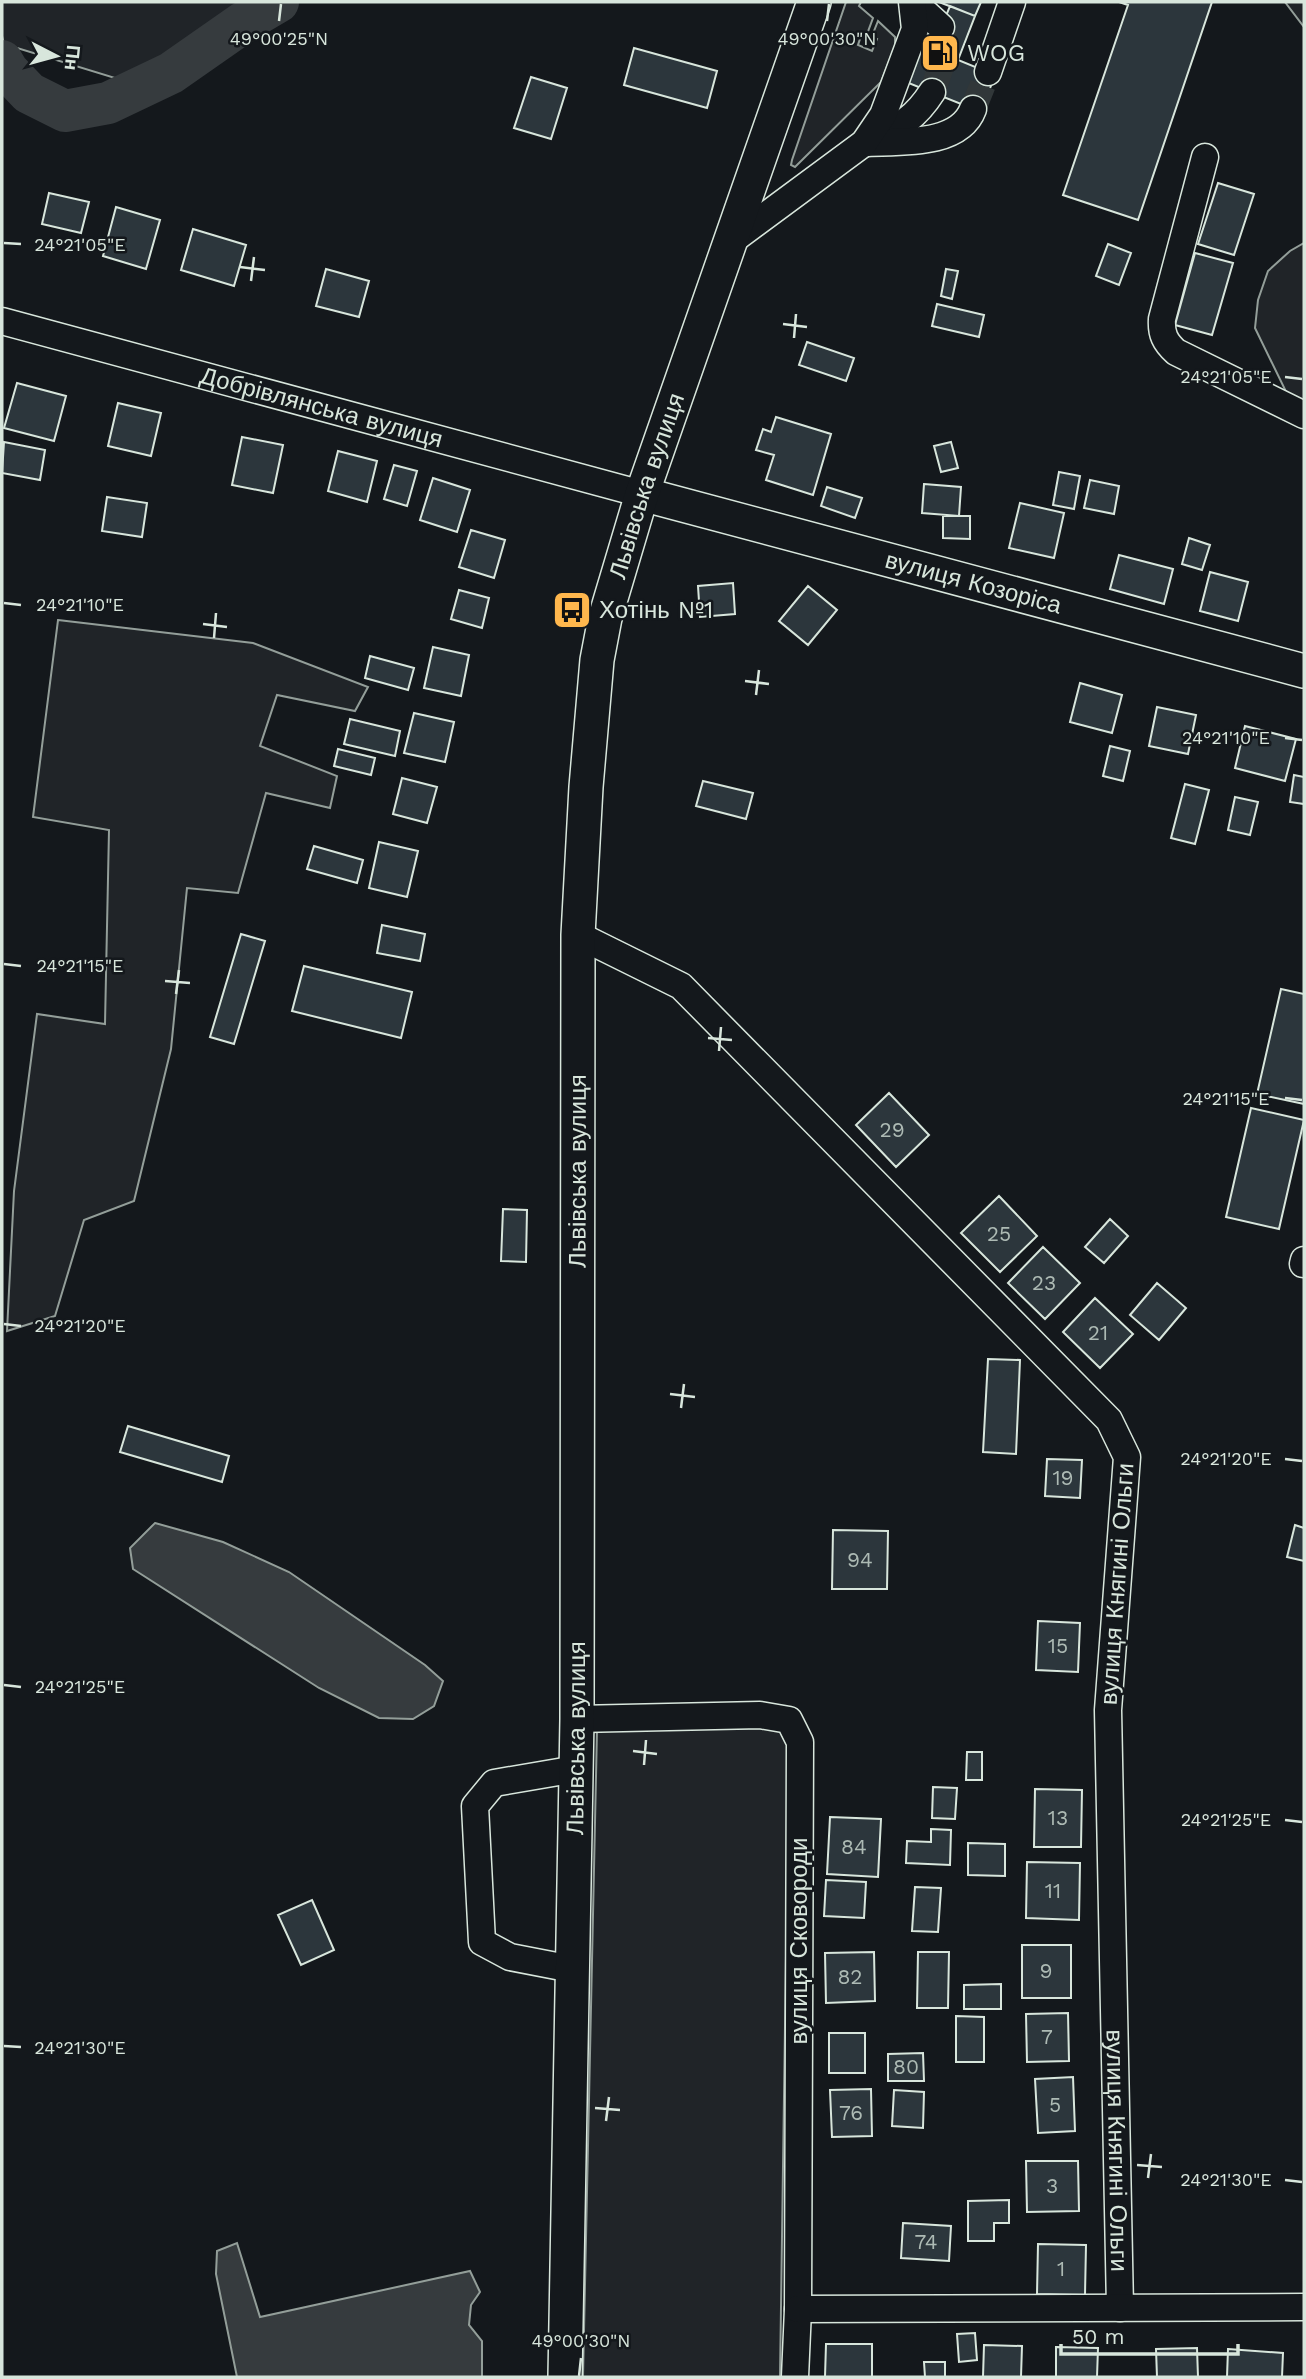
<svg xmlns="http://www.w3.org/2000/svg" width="1306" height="2379" font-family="'Work Sans',sans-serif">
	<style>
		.green { fill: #202428; stroke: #939e99; stroke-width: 2 }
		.water { fill: #363b3e; stroke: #939e99; stroke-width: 2 }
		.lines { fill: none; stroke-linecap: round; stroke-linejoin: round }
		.river { stroke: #363b3e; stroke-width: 42 }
		.building { fill: #2c363c; stroke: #d8e6dc; stroke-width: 2 }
		.minor-tunnel { stroke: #313739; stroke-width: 26; stroke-dasharray: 26 13; stroke-linecap: butt }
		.minor-casing { stroke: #d8e6dc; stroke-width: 29 }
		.major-casing { stroke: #d8e6dc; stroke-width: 36 }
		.minor { stroke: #14181c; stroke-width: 26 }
		.major { stroke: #14181c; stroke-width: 33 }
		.ticks { fill: none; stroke: #d8e6dc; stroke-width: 2.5 }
		.labels { text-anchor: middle; stroke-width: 5; stroke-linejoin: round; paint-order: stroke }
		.number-label { font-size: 21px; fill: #adbab4 }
		.poi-label { font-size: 24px; fill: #d8e6dc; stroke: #14181c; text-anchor: start }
		.street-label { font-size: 24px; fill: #d8e6dc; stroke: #14181c }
		.ticks-label { font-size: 18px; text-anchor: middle; fill: #d8e6dc; stroke: #14181c; stroke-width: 5; stroke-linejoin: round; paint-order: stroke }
	</style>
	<rect width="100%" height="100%" fill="#14181c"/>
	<path class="green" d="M2,2h237l-28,34 -93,43 -114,-35 -2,-8z
		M846,2h15l-2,4 14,12 -6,16 -5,-1 -4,12 14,6 5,-12 -5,-3 6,-15 17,16v9l-14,36 -86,85 -4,-2 1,-5z
		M1285,2h19v25z
		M1304,243v167l-12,-6 -37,-76 3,-28 10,-29 22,-20z
		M58,620l195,23 115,44 -13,24 -78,-16 -17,51 77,30 -7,32 -64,-15 -28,100 -51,-5 -16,161 -37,152 -50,19 -29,96 -48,15 7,-140 23,-177 68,10 4,-194 -76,-13z
		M779,1728l10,18 -9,631h-197l14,-647z"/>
	<path class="water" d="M155,1523l68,19 66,30 136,93 18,16 -9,25 -21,13 -34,-1 -60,-30 -186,-119 -3,-21z
		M237,2243l23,74 210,-46 10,21 -9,13 -2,20 13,16v36h-245l-21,-103 1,-23z"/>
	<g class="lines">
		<path class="river" d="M2,61l6,10 21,22 36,18 43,-8 63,-30 73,-51 34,-20"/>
	</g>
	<path class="building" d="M939,2h42l-6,14z
		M1119,2h93l-74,218 -75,-25 65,-190z
		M950,6l25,10 -17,44 37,15 -14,37 -80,-32 15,-36 16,6z
		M634,48l83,23 -10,37 -83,-23z
		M531,77l36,11 -16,51 -37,-11z
		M1218,183l36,11 -20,61 -36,-11z
		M49,193l40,9 -8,31 -39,-9z
		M116,207l44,13 -14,49 -43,-13z
		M193,229l53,16 -12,41 -53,-16z
		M1108,244l23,9 -12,32 -23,-9z
		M1195,253l38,10 -21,72 -37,-10z
		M326,269l43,12 -10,36 -43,-11z
		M946,269l12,2 -6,28 -11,-3z
		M937,304l47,11 -5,22 -47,-11z
		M807,342l47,16 -8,23 -47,-16z
		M17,383l49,13 -12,45 -50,-13z
		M118,403l43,10 -10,43 -43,-10z
		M776,417l55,17 -18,61 -47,-15 8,-25 -18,-5 7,-21 8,3z
		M242,437l41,8 -10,48 -41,-8z
		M4,442l41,8 -5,30 -38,-7z
		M951,442l7,26 -17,4 -7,-26z
		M338,451l39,10 -10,41 -39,-11z
		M394,465l23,6 -10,35 -23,-7z
		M1059,472l21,4 -6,33 -21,-4z
		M433,478l37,12 -13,42 -37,-12z
		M1090,480l29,6 -5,28 -30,-6z
		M924,484l37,3 -2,29 -37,-3z
		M827,487l35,11 -7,20 -34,-12z
		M107,497l40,6 -5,34 -40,-6z
		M1020,503l44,10 -10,45 -45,-10z
		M943,516h27v23l-27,-1z
		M471,530l34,10 -11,38 -35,-11z
		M1189,538l21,7 -8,25 -20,-6z
		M1119,555l54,14 -9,35 -54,-15z
		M1210,572l38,10 -10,39 -38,-10z
		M733,583l2,31 -35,3 -2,-31z
		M808,586l29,24 -29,35 -29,-24z
		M459,590l30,8 -7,30 -31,-9z
		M433,647l36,8 -8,41 -37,-8z
		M370,656l44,12 -6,22 -43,-12z
		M1080,683l42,12 -10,38 -42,-11z
		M1157,707l39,8 -8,39 -39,-8z
		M414,713l40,9 -9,40 -41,-9z
		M350,719l50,12 -5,25 -51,-12z
		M1245,726l51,13 -11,42 -50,-13z
		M1110,746l20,5 -7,30 -20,-5z
		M338,749l37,9 -4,17 -37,-9z
		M1294,775l10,2v27l-14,-2z
		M402,778l35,9 -10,36 -34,-9z
		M703,781l50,12 -7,26 -50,-13z
		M1185,784l24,6 -14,54 -24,-6z
		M1235,797l23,5 -8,33 -22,-5z
		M379,842l39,9 -11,46 -38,-9z
		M314,846l49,14 -6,23 -50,-14z
		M382,925l43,9 -5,27 -43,-8z
		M241,934l24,7 -31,103 -24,-7z
		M304,966l108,26 -11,46 -109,-27z
		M1281,989l23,5v110l-47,-10z
		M889,1093l40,42 -33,32 -40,-42z
		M1251,1108l53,12 -25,109 -53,-12z
		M999,1196l38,40 -37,36 -39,-39z
		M503,1209l24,1 -1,52 -25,-1z
		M1110,1219l18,17 -24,27 -19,-16z
		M1043,1247l37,36 -35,36 -37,-36z
		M1157,1283l29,25 -27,32 -29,-25z
		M1095,1298l38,36 -33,34 -37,-36z
		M988,1359l32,1 -4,94 -33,-2z
		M128,1426l101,30 -7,26 -102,-30z
		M1047,1459l35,1 -2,38 -35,-2z
		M1295,1525l9,3v33l-17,-4z
		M833,1530l55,1 -1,58h-55z
		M1038,1621l42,2 -2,49 -42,-2z
		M967,1752h15v28h-16z
		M933,1787l24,1 -2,31 -23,-1z
		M1035,1789l47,1 -1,57h-47z
		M830,1817l51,2 -3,58 -51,-3z
		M931,1829l20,1 -1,35 -44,-2 1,-22 24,1z
		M968,1843l37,1v32l-37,-1z
		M1027,1862l53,1 -1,57 -53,-2z
		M826,1880l40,2 -2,36 -40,-2z
		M915,1887l26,1 -3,44 -26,-1z
		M312,1900l22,50 -33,15 -23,-50z
		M1022,1945h49v53h-49z
		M874,1952l1,49 -49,2 -1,-50z
		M918,1952h31l-1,56h-31z
		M1001,1984v25h-37v-24z
		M1068,2013l1,48 -42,1 -1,-48z
		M956,2016l28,1v45h-28z
		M829,2033h36v40h-36z
		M923,2053l1,28h-36v-27z
		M1073,2077l2,54 -37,2 -3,-54z
		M871,2089l1,47 -40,1 -2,-47z
		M894,2090l30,2 -1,36 -31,-2z
		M1026,2161h52l1,50 -52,1z
		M1009,2200v23h-15v18h-26v-40z
		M903,2223l48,3 -2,35 -48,-3z
		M1038,2244l48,1 -1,50 -48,-1z
		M975,2333l2,27 -18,2 -2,-28z
		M826,2344h46v33h-47z
		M984,2345l38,1 -1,31h-38z
		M1056,2347l42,1 -1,29h-41z
		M1197,2348l1,29h-41l-1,-28z
		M1228,2349l55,4 -1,24h-55z
		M924,2362h21v15h-20z"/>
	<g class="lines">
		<path class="minor-tunnel" d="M932,92c7,-21 19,-43 9,-65
			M973,109l15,-37"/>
		<g class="minor-casing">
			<g id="minor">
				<path d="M916,2l3,5 22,20"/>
				<path d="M988,72l24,-70"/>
				<path d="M875,138c26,-12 41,-21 57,-46"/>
				<path d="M864,143c34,-2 95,4 109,-34"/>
				<path d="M1205,157l-43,162c-1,15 3,23 14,33l128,63"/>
				<path d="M730,242l134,-99 19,-28 32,-86 -3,-27"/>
				<path id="s1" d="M2,321l640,173"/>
				<path id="s2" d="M578,935l103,51 428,434 18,37 -19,253 12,598"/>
				<path d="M1303,1264l1,-4"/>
				<path d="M577,1719l183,-4 29,5 11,22 -2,567 -3,68"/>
				<path d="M572,1969l-62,-12 -28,-15 -7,-136 19,-23 82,-14"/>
				<path d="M798,2309l506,-2"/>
			</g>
		</g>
		<g class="major-casing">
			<g id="major">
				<path id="s3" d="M642,494l662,177"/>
				<path id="s4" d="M565,2377l12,-658 1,-784 8,-148 11,-127 8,-42 37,-124 172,-492"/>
			</g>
		</g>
		<use href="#minor" class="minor"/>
		<use href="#major" class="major"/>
	</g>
	<path class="ticks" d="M279,21l2,-17M827,21l2,-17M4,243l17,1M240,267l25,3M251,281l3,-24M783,324l24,3M794,338l2,-24M1285,377l17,2M4,603l17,2M203,624l24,3M214,638l2,-25M745,681l24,3M756,695l3,-25M1285,738l17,2M4,964l17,2M165,981l25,2M176,994l3,-24M708,1038l24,2M719,1051l2,-24M1285,1098l17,2M4,1324l17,2M670,1394l25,3M681,1408l3,-24M1285,1459l17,2M4,1685l17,2M633,1751l24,3M644,1765l2,-25M1285,1820l17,2M4,2046l17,1M595,2108l25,2M606,2121l3,-24M1137,2165l25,2M1148,2178l3,-24M1285,2180l17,2M579,2376l2,-18"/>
	<defs>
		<g id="fuel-square" transform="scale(2.0125)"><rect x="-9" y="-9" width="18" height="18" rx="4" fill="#ffb74d" stroke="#14181c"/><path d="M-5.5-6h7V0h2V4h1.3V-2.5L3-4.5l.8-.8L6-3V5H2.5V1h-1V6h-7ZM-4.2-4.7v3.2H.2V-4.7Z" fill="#111"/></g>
		<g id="bus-square" transform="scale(2.0125)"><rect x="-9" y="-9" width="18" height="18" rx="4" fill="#ffb74d" stroke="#14181c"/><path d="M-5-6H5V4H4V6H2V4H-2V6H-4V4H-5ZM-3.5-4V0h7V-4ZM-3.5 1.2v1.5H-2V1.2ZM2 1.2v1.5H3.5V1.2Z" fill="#111"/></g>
	</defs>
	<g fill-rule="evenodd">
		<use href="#fuel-square" x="940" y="53"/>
		<use href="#bus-square" x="572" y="610"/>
	</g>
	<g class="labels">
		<g class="number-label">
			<text x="892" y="1137">29</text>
			<text x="999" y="1241">25</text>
			<text x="1044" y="1290">23</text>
			<text x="1098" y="1340">21</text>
			<text x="1063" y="1485">19</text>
			<text x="860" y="1567">94</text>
			<text x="1058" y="1653">15</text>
			<text x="1058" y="1825">13</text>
			<text x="854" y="1854">84</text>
			<text x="1053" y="1898">11</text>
			<text x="1046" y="1978">9</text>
			<text x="850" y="1984">82</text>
			<text x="1047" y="2044">7</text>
			<text x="906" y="2074">80</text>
			<text x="1055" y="2112">5</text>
			<text x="851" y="2120">76</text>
			<text x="1052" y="2193">3</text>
			<text x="926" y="2249">74</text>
			<text x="1061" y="2276">1</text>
		</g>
		<g class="poi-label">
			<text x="967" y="61">WOG</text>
			<text x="599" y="618">Хотінь №1</text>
		</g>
		<g class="street-label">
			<text dy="8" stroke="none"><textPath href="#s1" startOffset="331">Добрівлянська вулиця</textPath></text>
			<text dy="8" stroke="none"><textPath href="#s4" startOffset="1899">Львівська вулиця</textPath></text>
			<text dy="8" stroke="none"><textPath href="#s3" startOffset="343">вулиця Козоріса</textPath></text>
			<text dy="8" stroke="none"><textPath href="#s4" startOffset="1206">Львівська вулиця</textPath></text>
			<text transform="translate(1117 1584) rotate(-86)" y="8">вулиця Княгині Ольги</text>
			<text dy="8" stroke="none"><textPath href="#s4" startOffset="639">Львівська вулиця</textPath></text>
			<text transform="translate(799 1941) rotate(-90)" y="8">вулиця Сковороди</text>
			<text dy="8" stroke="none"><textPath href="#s2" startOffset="1460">вулиця Княгині Ольги</textPath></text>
		</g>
	</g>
	<g class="ticks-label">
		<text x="279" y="45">49°00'25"N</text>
		<text x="827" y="45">49°00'30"N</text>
		<text x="80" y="251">24°21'05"E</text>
		<text x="1226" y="383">24°21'05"E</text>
		<text x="80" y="611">24°21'10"E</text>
		<text x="1226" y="744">24°21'10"E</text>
		<text x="80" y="972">24°21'15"E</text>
		<text x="1226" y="1105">24°21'15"E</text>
		<text x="80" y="1332">24°21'20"E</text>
		<text x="1226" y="1465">24°21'20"E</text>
		<text x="80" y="1693">24°21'25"E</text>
		<text x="1226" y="1826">24°21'25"E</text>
		<text x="80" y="2054">24°21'30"E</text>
		<text x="1226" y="2186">24°21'30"E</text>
		<text x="581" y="2347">49°00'30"N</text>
	</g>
	<rect width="1306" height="2379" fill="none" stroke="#d8e6dc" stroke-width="7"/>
	<g transform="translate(56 56) rotate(96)" stroke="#14181c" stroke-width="5" paint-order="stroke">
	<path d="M0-5L12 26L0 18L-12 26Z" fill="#d8e6dc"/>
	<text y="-10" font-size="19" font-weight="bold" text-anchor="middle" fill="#d8e6dc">Пн</text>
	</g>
	<path d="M1061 2344v10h177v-10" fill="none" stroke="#d8e6dc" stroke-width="3.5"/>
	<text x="1072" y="2344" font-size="21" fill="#d8e6dc" stroke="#14181c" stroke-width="5" paint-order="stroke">50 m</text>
</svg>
